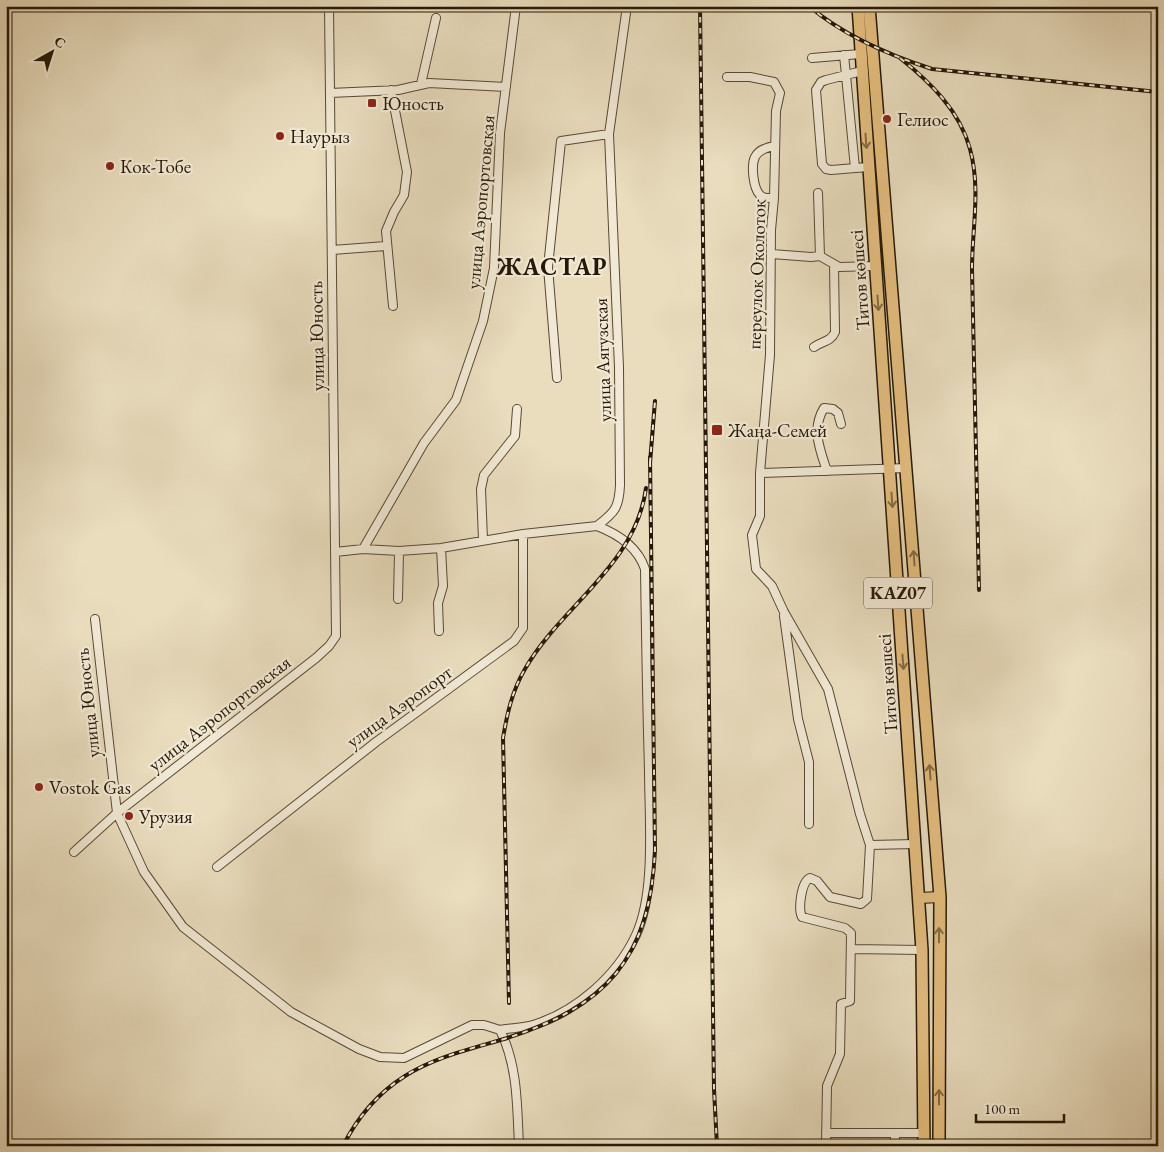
<svg xmlns="http://www.w3.org/2000/svg" width="1164" height="1152" font-family="'EB Garamond',serif">
	<style>
		.lines { fill: none; stroke-linecap: round; stroke-linejoin: round }
		.minor-casing { stroke: #574935; stroke-width: 10 }
		.major-casing { stroke: #261807; stroke-width: 12 }
		.highway-casing { stroke: #261807; stroke-width: 14 }
		.minor { stroke: #f1e9d5; stroke-width: 8 }
		.major { stroke: #e4be7f; stroke-width: 10 }
		.highway { stroke: #e4be7f; stroke-width: 11 }
		.rail-casing { stroke: #261807; stroke-width: 4 }
		.rail { stroke: #f1e9d5; stroke-width: 2; stroke-dasharray: 5.5; stroke-linecap: butt }
		.oneway { stroke: #856b43 }
		.poi-dot { fill: #8f2418; stroke: #f1e9d5; stroke-width: 2 }
		.labels { text-anchor: middle; stroke-width: 4.5; stroke-linejoin: round; paint-order: stroke }
		.shield { fill: #f1e9d5; stroke: #635745; stroke-width: 1 }
		.shield-label { font-size: 18px; font-weight: bold; fill: #261807 }
		.poi-label { font-size: 19px; fill: #261807; stroke: #f1e9d5; text-anchor: start }
		.street-label { font-size: 19px; fill: #261807; stroke: #f1e9d5 }
		.district-label { font-size: 24px; font-weight: bold; letter-spacing: 1px; fill: #261807; stroke: #f1e9d5 }
	</style>
	<rect width="100%" height="100%" fill="#e9ddbe"/>
	<filter id="stains"><feTurbulence type="fractalNoise" baseFrequency=".004" numOctaves="4"/><feColorMatrix values="0 0 0 0 .2 0 0 0 0 .09 0 0 0 0 .02 0 0 0 .5 -.17"/></filter>
	<radialGradient id="worn" r=".72"><stop offset=".6" stop-color="#630" stop-opacity="0"/><stop offset="1" stop-color="#630" stop-opacity=".3"/></radialGradient>
	<g class="lines">
		<g class="minor-casing">
			<path id="minor" d="M844,55l11,113
				M812,58l48,-4
				M862,71l-36,9 -5,2 -5,8 6,74 4,5 5,1 37,-3
				M727,77h23l24,5 6,11 -4,18 -2,87 -3,32 -1,125 -10,118v43l-8,19 4,34 16,17 12,26 44,77 32,125 10,31 -3,54 -6,5 -31,-7 -13,-16 -7,-3c-9,4 -12,31 -8,39l43,11 6,5 -1,68 -9,3 -1,50 -13,32 -1,60
				M421,84l15,-66
				M391,90l16,82 -3,23 -10,17 -8,19 7,75
				M330,93l68,-3 31,-7 77,4
				M818,193l2,63
				M774,198c-5,0 -10,1 -14,-3 -7,-7 -9,-30 -5,-38 4,-8 13,-10 20,-11
				M332,250l54,-4
				M772,254l39,3 9,-1 19,11 36,-1
				M814,347c8,-6 17,-5 21,-15l-1,-67
				M557,378l-9,-111 13,-126 48,-7
				M827,471c-7,-21 -16,-42 -3,-63l9,1 5,4 3,11
				M760,473l147,-5
				M597,526c18,-14 22,-18 23,-41l-1,-118 -10,-233 18,-128
				M483,540l-2,-51 3,-14 31,-39 2,-27
				M363,549l61,-106 32,-43 27,-79 11,-53 6,-135 16,-127
				M335,552l28,-3 36,2 42,-3 82,-14 74,-8c21,8 41,22 48,43 1,67 2,134 4,201 0,47 7,122 -13,165 -19,41 -60,77 -103,90 -10,3 -23,3 -33,5
				M398,599l1,-48
				M784,616l14,103 11,43v62
				M95,619l22,194 27,59 39,55 108,85 68,37 21,8 24,1 68,-33h12l16,5c18,36 17,76 19,116
				M439,631l-1,-28 5,-17 -2,-38
				M870,845l45,-1
				M74,852l43,-39 199,-155 13,-12 7,-10 -7,-630
				M217,867l159,-125 138,-101 9,-13v-94
				M852,949l70,1
				M826,1133h69
				M895,1146v-13h29"/>
		</g>
		<g class="major-casing">
			<path id="major" d="M919,898l21,-1"/>
		</g>
		<g class="highway-casing">
			<path id="highway" d="M858,6l64,944 2,196
				M869,6l71,891 -1,249"/>
		</g>
		<use href="#minor" class="minor"/>
		<use href="#major" class="major"/>
		<use href="#highway" class="highway"/>
		<g class="rail-casing">
			<path id="rail" d="M700,6l14,1083 3,57
				M809,6c35,30 80,49 123,63l226,23
				M900,58c30,24 60,53 70,91 11,40 2,80 2,120 2,107 5,214 7,321
				M650,463l5,-62
				M509,1003l-6,-265c4,-24 9,-47 22,-69 36,-63 111,-104 121,-181
				M343,1146c14,-28 35,-53 62,-70 30,-19 65,-27 99,-37 102,-32 146,-80 151,-189l-5,-393"/>
		</g>
		<use href="#rail" class="rail"/>
	</g>
	<defs><path id="oneway-shaft" d="M-6 0H5M1.5-3L5.5 0L1.5 3" fill="none" stroke-width="1.6" stroke-linecap="round" stroke-linejoin="round" transform="scale(1.25)"/></defs>
	<g class="oneway">
		<use href="#oneway-shaft" transform="translate(866 141) rotate(86)"/>
		<use href="#oneway-shaft" transform="translate(878 303) rotate(86)"/>
		<use href="#oneway-shaft" transform="translate(892 500) rotate(86)"/>
		<use href="#oneway-shaft" transform="translate(914 558) rotate(-94)"/>
		<use href="#oneway-shaft" transform="translate(903 662) rotate(86)"/>
		<use href="#oneway-shaft" transform="translate(930 772) rotate(-94)"/>
		<use href="#oneway-shaft" transform="translate(939 935) rotate(-90)"/>
		<use href="#oneway-shaft" transform="translate(939 1097) rotate(-90)"/>
	</g>
	<g class="poi-dot">
		<rect x="367" y="98" width="10" height="10" rx="2.5"/>
		<circle cx="887" cy="119" r="5"/>
		<circle cx="280" cy="136" r="5"/>
		<circle cx="110" cy="166" r="5"/>
		<rect x="711" y="424" width="12" height="12" rx="2.5"/>
		<circle cx="39" cy="787" r="5"/>
		<circle cx="129" cy="816" r="5"/>
	</g>
	<g class="labels">
		<rect class="shield" x="864" y="577.5" width="68" height="31" rx="4"/>
		<g class="shield-label">
			<text x="898" y="599">KAZ07</text>
		</g>
		<g class="poi-label">
			<text x="382" y="110">Юность</text>
			<text x="897" y="126">Гелиос</text>
			<text x="290" y="143">Наурыз</text>
			<text x="120" y="173">Кок-Тобе</text>
			<text x="728" y="437">Жаңа-Семей</text>
			<text x="49" y="794">Vostok Gas</text>
			<text x="139" y="823">Урузия</text>
		</g>
		<g class="street-label">
			<text transform="translate(480 202) rotate(-85)" y="7">улица Аэропортовская</text>
			<text transform="translate(756 274) rotate(-88)" y="7">переулок Околоток</text>
			<text transform="translate(859 280) rotate(-94)" y="7">Титов көшесі</text>
			<text transform="translate(316 336) rotate(-91)" y="7">улица Юность</text>
			<text transform="translate(602 360) rotate(-92)" y="7">улица Аягузская</text>
			<text transform="translate(887 684) rotate(-94)" y="7">Титов көшесі</text>
			<text transform="translate(87 703) rotate(-96)" y="7">улица Юность</text>
			<text transform="translate(399 706) rotate(-36)" y="7">улица Аэропорт</text>
			<text transform="translate(219 713) rotate(-38)" y="7">улица Аэропортовская</text>
		</g>
		<g class="district-label">
			<text x="552" y="275">ЖАСТАР</text>
		</g>
	</g>
	<rect width="1164" height="1152" fill="none" stroke="#e9ddbe" stroke-width="25"/>
	<rect x="8" y="8" width="1149" height="1137" fill="none" stroke="#261807" stroke-width="2.5"/>
	<rect x="12" y="12" width="1139" height="1127" fill="none" stroke="#261807"/>
	<g transform="translate(52 52) rotate(39)" stroke="#f1e9d5" stroke-width="4" paint-order="stroke">
	<path d="M0-4L9 19L0 12L-9 19Z" fill="#261807"/>
	<text y="-8" font-size="14" font-weight="bold" text-anchor="middle" fill="#261807">С</text>
	</g>
	<path d="M976 1114v8h88v-8" fill="none" stroke="#261807" stroke-width="2.5"/>
	<text x="984" y="1114" font-size="15" fill="#261807" stroke="#f1e9d5" stroke-width="4" paint-order="stroke">100 m</text>
	<rect width="100%" height="100%" filter="url(#stains)"/>
	<rect width="100%" height="100%" fill="url(#worn)"/>
</svg>
